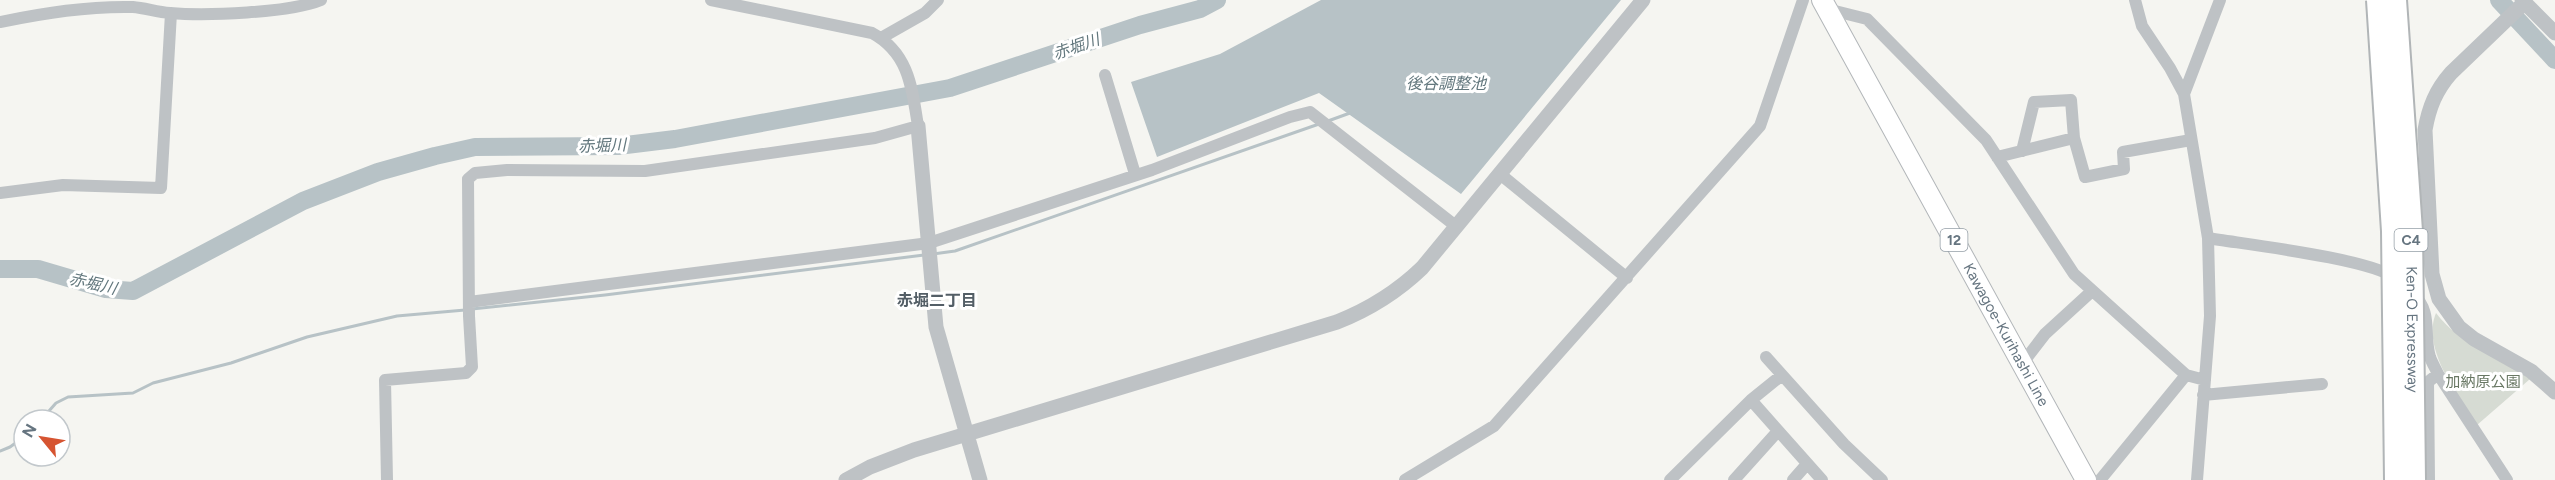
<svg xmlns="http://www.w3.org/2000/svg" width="2555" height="480" font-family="Figtree,'Noto Sans JP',sans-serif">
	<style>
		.green { fill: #d6dbd3 }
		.water { fill: #b7c2c6 }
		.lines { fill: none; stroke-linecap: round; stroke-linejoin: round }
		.stream { stroke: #b7c2c6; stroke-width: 3 }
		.river { stroke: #b7c2c6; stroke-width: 18 }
		.primary-casing { stroke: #b2b6b9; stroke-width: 22 }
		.minor { stroke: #bec2c5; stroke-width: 12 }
		.tertiary { stroke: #bec2c5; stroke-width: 15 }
		.primary { stroke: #fff; stroke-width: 20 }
		.motorway-bridge-casing { stroke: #b1b5b7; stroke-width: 26; stroke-linecap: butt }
		.motorway-bridge { stroke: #fff; stroke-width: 22 }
		.labels { text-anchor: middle; stroke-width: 6; stroke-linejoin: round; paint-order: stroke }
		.shield { fill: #fff; stroke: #949ea6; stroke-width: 1.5 }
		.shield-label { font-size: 14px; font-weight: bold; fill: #667580 }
		.street-label { font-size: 15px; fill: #667580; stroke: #fff }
		.park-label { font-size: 15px; fill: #697864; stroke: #fff }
		.water-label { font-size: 16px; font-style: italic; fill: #62777d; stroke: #fff }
		.neighbourhood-label { font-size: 16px; font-weight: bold; fill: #535e66; stroke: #fff }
	</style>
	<rect width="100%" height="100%" fill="#f5f5f1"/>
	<path class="green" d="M2436,313c24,32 62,43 94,66l-53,46c-18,-29 -56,-76 -41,-112z"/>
	<path class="water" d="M1321,0h300l-160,194 -142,-101 -162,64 -26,-75 89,-28z"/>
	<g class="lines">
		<path class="stream" d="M1328,121l22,-8
			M933,254l22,-3 364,-127
			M472,309l133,-14 319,-40
			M41,420l15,-17 12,-6 65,-4 20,-10 78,-20 76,-26 90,-21 68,-6
			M0,451l10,-4 14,-10"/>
		<path class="river" d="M2499,0l56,60
			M0,269h38l68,20 27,2 170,-90 75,-29 57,-16 40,-9 143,-1 57,-7 275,-51 190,-63 60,-16 17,-9"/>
		<g class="primary-casing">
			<g id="primary">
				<path id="s1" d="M1822,0l264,480"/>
			</g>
		</g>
		<path class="minor" d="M2135,0l7,26 28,42 14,26 24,144 2,78 -13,164
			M1827,9l40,10 119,121 88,134 112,101 19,5
			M0,22c45,-9 87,-16 133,-15 12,1 24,5 37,6 35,3 120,0 151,-13
			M881,38l44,-25 13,-13
			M1105,75l30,99
			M2184,94l36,-94
			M2022,151l12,-49 37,-2 3,38 11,39 39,-8 -1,-17 68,-12
			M1997,157l77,-19
			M1500,174l127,104
			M0,193l63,-8 98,3 10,-175
			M2208,238c35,6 166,21 188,41
			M2413,294c20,18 10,40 17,63 2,6 6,12 8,17l69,106
			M469,302l460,-59 223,-73 138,-53 20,-5 147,115
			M1766,357l78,87 38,36
			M2022,364l23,-30 47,-43
			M2203,395l119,-11
			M1751,400l71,80
			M387,480l-2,-100 81,-7 6,-6 -3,-51 -1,-137 7,-6 32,-3 138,1 230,-33 43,-12c-6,-38 -9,-73 -46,-93l-161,-33
			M1405,480l89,-54 266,-300 43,-126
			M1670,480l81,-80 31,-25
			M1734,480l44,-49
			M1793,480l14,-16
			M2100,480l86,-105
			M2429,480l-1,-98 10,-8"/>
		<path class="tertiary" d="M2522,0l33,33
			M2524,3l-73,70c-15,17 -22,34 -26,57l7,144 7,25 20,28 15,12 57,32 24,21
			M918,126l18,201 44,153
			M846,480l24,-13 44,-17 423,-128c33,-13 59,-29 85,-54l221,-268"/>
		<use href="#primary" class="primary"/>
		<g class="motorway-bridge-casing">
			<g id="motorway-bridge">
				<path d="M2378,0l15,231 3,249"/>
				<path id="s2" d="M2395,0l16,231 3,249"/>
			</g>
		</g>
		<use href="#motorway-bridge" class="motorway-bridge"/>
	</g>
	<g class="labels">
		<g class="shield">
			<rect x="1940.5" y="229" width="27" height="22" rx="4.5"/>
			<rect x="2394.5" y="229" width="33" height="22" rx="4.5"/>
		</g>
		<g class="shield-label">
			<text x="1954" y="245">12</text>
			<text x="2411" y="245">C4</text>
		</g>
		<g class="street-label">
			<text dy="5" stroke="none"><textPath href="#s2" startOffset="330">Ken-O Expressway</textPath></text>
			<text dy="5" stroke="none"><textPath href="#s1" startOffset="382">Kawagoe-Kurihashi Line</textPath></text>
		</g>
		<g class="park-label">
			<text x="2483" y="387">加納原公園</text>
		</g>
		<g class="water-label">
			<text transform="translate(1076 46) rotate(-19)" y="6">赤堀川</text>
			<text x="1446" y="89">後谷調整池</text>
			<text transform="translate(602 145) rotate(-2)" y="6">赤堀川</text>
			<text transform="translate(93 283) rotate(13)" y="6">赤堀川</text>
		</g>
		<g class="neighbourhood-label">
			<text x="937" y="306">赤堀二丁目</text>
		</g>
	</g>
	<g transform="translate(42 438) rotate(300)"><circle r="28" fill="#ffffff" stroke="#c2c8cc" stroke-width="1.5"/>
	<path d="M0-4.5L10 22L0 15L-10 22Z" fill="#d65431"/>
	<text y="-9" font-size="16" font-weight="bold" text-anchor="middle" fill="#667580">N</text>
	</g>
</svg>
